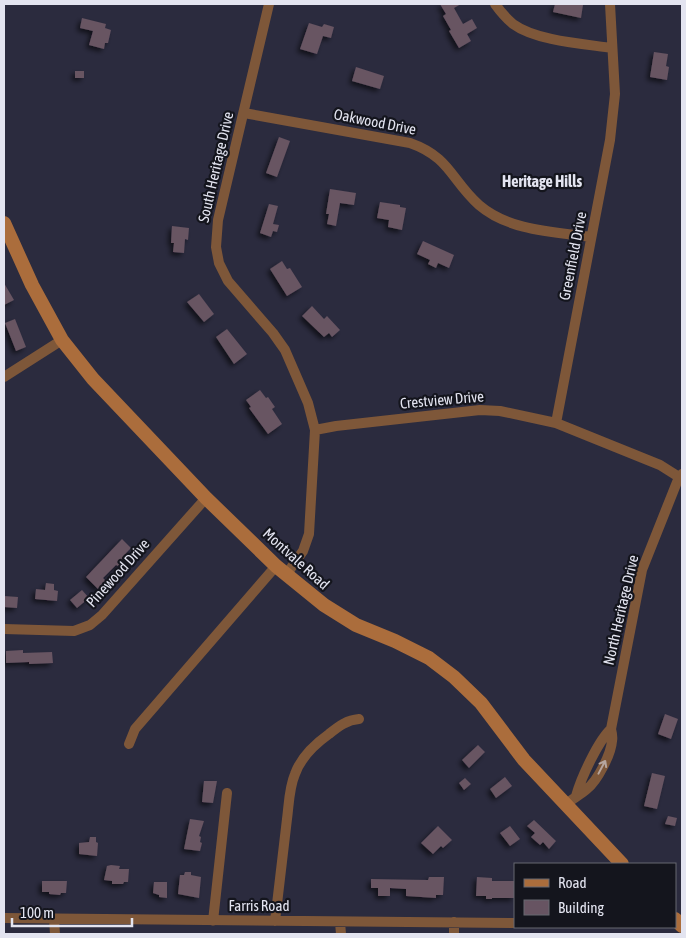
<svg xmlns="http://www.w3.org/2000/svg" width="686" height="938" font-family="'Asap Condensed',sans-serif">
	<style>
		.building { fill: #675462; filter: url(#shadow) }
		.lines { fill: none; stroke-linecap: round; stroke-linejoin: round }
		.minor { stroke: #7e5739; stroke-width: 10 }
		.secondary { stroke: #ab6d3c; stroke-width: 14 }
		.oneway { stroke: #b6a59e }
		.labels { text-anchor: middle; stroke-width: 4.5; stroke-linejoin: round; paint-order: stroke }
		.street-label { font-size: 15px; fill: #e3e4f0; stroke: #14151d }
		.neighbourhood-label { font-size: 16px; font-weight: bold; fill: #e3e4f0; stroke: #14151d }
	</style>
	<defs>
		<filter id="shadow"><feDropShadow dx="-3" dy="3" stdDeviation="2.5" flood-color="#0009"/></filter>
	</defs>
	<rect width="100%" height="100%" fill="#2b2b3e"/>
	<path class="building" d="M440,4h21l-7,4 9,16 9,-5 5,9 -10,6 4,7 -12,7 -10,-17 2,-1 -8,-14 3,-2z
		M555,4l28,1 -2,13 -28,-6z
		M82,18l24,6 -1,4 6,2 -3,13h-3l-1,6 -15,-4 4,-14 -13,-3z
		M309,23l13,4 2,-3 10,3 -3,11 -8,-2 -6,18 -17,-5z
		M654,52l14,2 -2,12 3,1 -2,13 -17,-3z
		M356,67l28,9 -4,13 -28,-8z
		M75,71h9v7h-9z
		M279,137l11,4 -13,36 -11,-4z
		M330,189l26,4 -2,12 -14,-2 -4,23 -9,-2 2,-10h-3z
		M380,202l20,3v2l6,1 -4,22 -14,-3 1,-7 -12,-2z
		M269,204l9,2 -5,18 6,1 -2,7 -4,-1 -2,6 -11,-4z
		M172,226l17,2 -1,12 -3,-1 -1,14 -11,-1 1,-9h-3z
		M423,241l31,14 -5,13 -11,-5 -2,5 -8,-4 2,-4 -13,-6z
		M282,261l5,8 3,-1 12,19 -15,9 -17,-27z
		M4,283l10,17 -10,5z
		M199,294l15,20 -10,8 -17,-20z
		M312,306l12,13 3,-3 13,14 -8,7 -3,-4 -5,4 -22,-21z
		M15,319l11,28 -10,4 -11,-28z
		M227,329l20,25 -13,10 -18,-27z
		M260,390l6,8 2,-1 7,10 -3,2 10,15 -14,10 -19,-26 2,-1 -5,-7z
		M122,539l9,9 -5,5 2,2 -10,11 -2,-1 -13,13 3,3 -8,8 -12,-12z
		M46,583l8,1v6l4,1 -1,10 -22,-2 1,-10 9,1z
		M82,590l7,8 -12,10 -7,-8z
		M4,596l14,1 -1,11 -13,-1z
		M23,650v3l29,-1 1,11 -24,1v-2l-23,1v-12z
		M665,714l13,5 -7,20 -13,-5z
		M478,745l7,7 -16,16 -7,-8z
		M652,773l13,3 -8,33 -13,-3z
		M505,777l7,9 -16,12 -6,-9z
		M465,778l6,6 -7,6 -5,-7z
		M204,781h13l-4,22 -11,-1z
		M668,816l9,2 -2,8 -10,-2z
		M190,819l14,2 -5,15 2,1 -1,5 2,1 -2,8 -16,-2z
		M534,820l22,21 -7,8 -6,-7 -3,3 -9,-8 4,-4 -8,-7z
		M438,826l14,14 -9,8 -2,-2 -8,8 -12,-11z
		M510,826l10,13 -10,7 -10,-13z
		M90,837h6v5l2,1 -1,13 -18,-2v-11l10,-1z
		M111,865l9,1 -1,3h10l-1,13h-4l-1,2h-11v-3l-8,-1 3,-14z
		M185,872h6v3l10,2 -2,21 -21,-4 2,-19h4z
		M429,877h15l-1,18h-7v3l-30,-2v-7l-16,-1v8h-12v-8h-7v-9l57,1z
		M477,877l15,1v3h23l-1,17h-22v1h-6v-3h-10z
		M42,881h25l-1,12h-5l-1,2 -11,-1v-2h-7z
		M154,882h13v16l-8,-1v-2l-6,-2z"/>
	<g class="lines">
		<path class="minor" d="M269,4l-51,216 -2,27 3,16 9,18 45,52 12,17 23,53 7,27 -6,104 -6,17 -17,24
			M495,4c5,7 11,14 18,20 23,17 72,20 99,24
			M244,113l166,30c40,14 41,37 69,62 30,26 76,27 112,32
			M4,377l58,-37
			M556,423l54,-283 5,-46 -5,-90
			M315,430l21,-4 144,-16 20,1 56,12 104,42 19,12
			M4,629l70,2 16,-6 12,-10 104,-117
			M129,744l6,-15 141,-163
			M576,796c5,-18 22,-55 35,-67
			M565,805c7,-6 15,-10 22,-16 11,-9 24,-35 25,-48 1,-4 0,-8 -1,-12l31,-159 37,-93 3,-3
			M4,918l511,5
			M54,920l1,14
			M213,921l14,-128
			M275,921c4,-34 8,-68 12,-102 2,-15 2,-31 8,-45 6,-17 20,-30 34,-40 10,-8 18,-14 30,-15
			M340,922l1,12
			M454,934v-12"/>
		<path class="secondary" d="M4,223l28,62 30,55 31,39 113,119 70,68 48,39 32,20 39,16 34,17 25,19 27,26 43,57 98,104
			M675,919l7,7"/>
	</g>
	<defs><path id="oneway-shaft" d="M-6 0H5M1.5-3L5.5 0L1.5 3" fill="none" stroke-width="1.6" stroke-linecap="round" stroke-linejoin="round" transform="scale(1.25)"/></defs>
	<use class="oneway" href="#oneway-shaft" transform="translate(602 767) rotate(-62)"/>
	<g class="labels">
		<g class="street-label">
			<text transform="translate(375 122) rotate(11)" y="5">Oakwood Drive</text>
			<text transform="translate(216 167) rotate(-77)" y="5">South Heritage Drive</text>
			<text transform="translate(573 256) rotate(-79)" y="5">Greenfield Drive</text>
			<text transform="translate(442 400) rotate(-5)" y="5">Crestview Drive</text>
			<text transform="translate(296 559) rotate(42)" y="5">Montvale Road</text>
			<text transform="translate(118 573) rotate(-48)" y="5">Pinewood Drive</text>
			<text transform="translate(621 610) rotate(-77)" y="5">North Heritage Drive</text>
			<text x="259" y="911">Farris Road</text>
		</g>
		<g class="neighbourhood-label">
			<text x="542" y="187">Heritage Hills</text>
		</g>
	</g>
	<rect width="686" height="938" fill="none" stroke="#e3e4f0" stroke-width="10"/>
	<rect x="514" y="863" width="162" height="65" fill="#14151d" stroke="#676871"/>
	<rect x="524" y="879" width="25" height="8" fill="#ab6d3c" stroke="#676871"/>
	<text x="558" y="888" font-size="15" fill="#e3e4f0">Road</text>
	<rect x="524" y="900" width="25" height="15" fill="#675462" stroke="#676871"/>
	<text x="558" y="913" font-size="15" fill="#e3e4f0">Building</text>
	<path d="M12 918v8h120v-8" fill="none" stroke="#e3e4f0" stroke-width="2.5"/>
	<text x="20" y="918" font-size="15" fill="#e3e4f0" stroke="#14151d" stroke-width="4" paint-order="stroke">100 m</text>
</svg>
